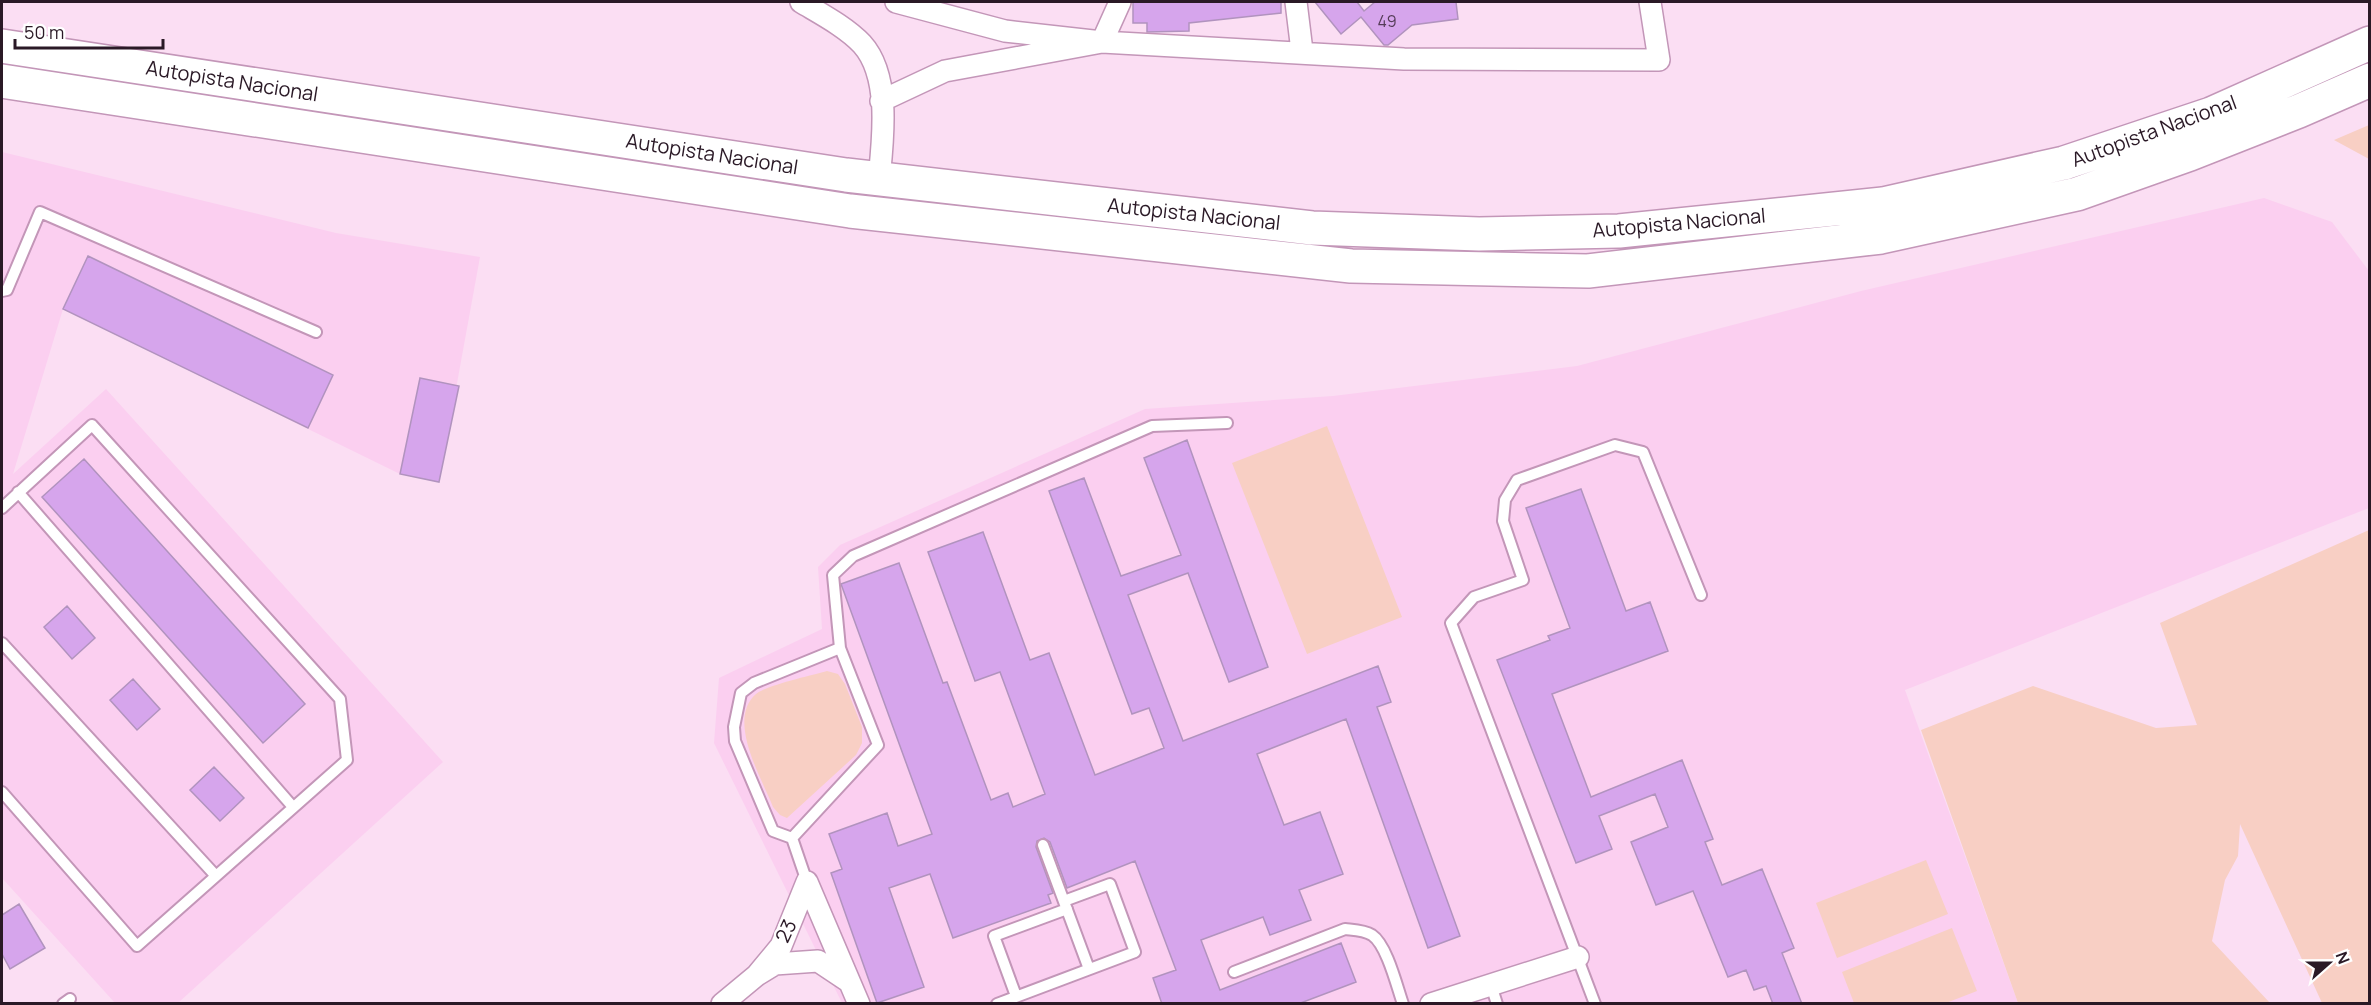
<svg xmlns="http://www.w3.org/2000/svg" width="2371" height="1005" font-family="Manrope,sans-serif">
	<style>
		.built { fill: #fbcff0 }
		.green { fill: #f8cfc4 }
		.building { fill: #d6a5ec; stroke: #b193be; stroke-width: 1.5 }
		.lines { fill: none; stroke-linecap: round; stroke-linejoin: round }
		.lane-casing { stroke: #c396b8; stroke-width: 14 }
		.street-casing { stroke: #c396b8; stroke-width: 24 }
		.highway-casing { stroke: #c396b8; stroke-width: 36 }
		.lane { stroke: #fff; stroke-width: 10 }
		.street { stroke: #fff; stroke-width: 21 }
		.highway { stroke: #fff; stroke-width: 33 }
		.labels { text-anchor: middle; stroke-width: 4.5; stroke-linejoin: round; paint-order: stroke }
		.number-label { font-size: 16px; fill: #553c58 }
		.street-label { font-size: 20px; fill: #2a1926; stroke: #fff }
	</style>
	<rect width="100%" height="100%" fill="#fbdef3"/>
	<path class="built" d="M2,152l334,81 144,24 -41,225 -39,-8 -337,-165 -50,165 93,-85 337,373 -265,241h-63l-113,-125z
		M2264,198l68,24 37,49v237l-464,182 113,313 -429,1 -7,-16 5,15h-745l-128,-260 5,-65 103,-49 -4,-62 22,-22 305,-136 188,-13 244,-30 284,-75z"/>
	<path class="green" d="M2369,125v34l-35,-19z
		M1327,426l75,191 -95,37 -75,-191z
		M2369,530v473h-47l-82,-179 -2,32 -13,24 -13,61 58,62h-252l-97,-273 112,-44 123,42 41,-3 -37,-102z
		M827,671l11,3 7,10 17,43v16l-6,12 -69,63 -7,-3 -7,-8c-11,-29 -47,-87 -17,-113 8,-8 57,-19 71,-23z
		M1926,860l22,54 -111,44 -21,-55z
		M1952,928l25,63 -31,12h-92l-12,-31z"/>
	<path class="building" d="M1133,2h148v11l-92,10v8l-42,1v-9h-14z
		M1315,2h42l7,9 11,-9h81l2,17 -46,6 -24,20h-4l-23,-28 -20,17z
		M88,256l245,119 -25,53 -245,-119z
		M420,378l39,8 -20,96 -39,-8z
		M1187,440l81,227 -39,15 -41,-109 -60,22 55,146 195,-75 13,36 -14,5 83,229 -32,12 -82,-229 -89,35 27,71 36,-13 23,62 -44,16 12,30 -41,15 -7,-18 -62,23 19,50 121,-47 15,39 -58,22h-136l-9,-26 23,-8 -41,-109 -68,27 -17,-46 -6,-4 -7,3 -1,6 17,46 -5,2 3,8 -98,35 -23,-64 -41,14 35,99 -47,16 -46,-130 11,-4 -13,-35 58,-21 11,33 34,-12 -91,-250 58,-21 44,120 4,-1 44,118 17,-7 5,14 32,-13 -45,-122 -25,9 -47,-129 55,-20 47,128 19,-7 46,122 69,-27 -15,-40 -17,6 -83,-223 35,-13 37,98 60,-21 -37,-97z
		M84,459l221,245 -42,39 -221,-246z
		M1581,489l45,122 24,-9 18,49 -116,43 39,103 91,-37 31,79 -8,3 17,43 40,-16 32,79 -12,5 20,51h-29l-7,-18 -12,4 -8,-20 -18,7 -35,-86 -37,14 -25,-63 37,-15 -13,-33 -56,22 13,33 -36,14 -79,-203 53,-20 -2,-4 22,-8 -44,-120z
		M67,606l28,32 -23,21 -28,-32z
		M133,679l27,30 -23,21 -27,-30z
		M214,767l30,31 -24,23 -30,-31z
		M19,904l26,44 -35,21 -8,-15v-39z"/>
	<g class="lines">
		<g class="lane-casing">
			<path id="lane" d="M2,291l5,-1 33,-78 276,120
				M18,492l275,315
				M2,508l90,-83 248,274 7,61 -210,186 -135,-154
				M2,643l214,233
				M840,648l-7,-73 20,-19 299,-130 75,-3
				M792,838l-19,-7 -38,-90 -1,-14 7,-34 13,-10 86,-35 38,97 -86,93 15,44
				M1043,845l46,124
				M1234,972l111,-43c9,1 19,1 27,6 15,10 25,52 31,69
				M1491,985l6,19
				M1016,996l-22,-60 73,-27
				M63,1004l7,-5
				M997,1004l138,-52 -25,-68 -46,17
				M1595,1004l-144,-381 23,-26 49,-17 -20,-59 2,-21 12,-20 98,-35 28,7 58,143"/>
		</g>
		<g class="street-casing">
			<path id="street" d="M801,2c20,12 45,25 61,42 29,32 21,95 17,135
				M896,2l109,29 97,11 302,17 255,1 -9,-58
				M1296,2l6,49
				M881,101l64,-30 157,-29 18,-40
				M807,882l-26,64 -24,29 18,-11 43,-3 30,20
				M807,882l52,122
				M722,1004l35,-29
				M1431,1004l147,-47"/>
		</g>
		<g class="highway-casing">
			<path id="highway" d="M2,46l844,129 466,53 167,6 140,-3 264,-27 181,-41 147,-49 159,-71
				M2,81l848,130 501,55 237,5 293,-34 196,-43 113,-40 109,-43 71,-31"/>
		</g>
		<use href="#lane" class="lane"/>
		<use href="#street" class="street"/>
		<use href="#highway" class="highway"/>
	</g>
	<g class="labels">
		<g class="number-label">
			<text x="1387" y="27">49</text>
		</g>
		<g class="street-label">
			<text transform="translate(232 81) rotate(9)" y="7">Autopista Nacional</text>
			<text transform="translate(2154 131) rotate(-20)" y="7">Autopista Nacional</text>
			<text transform="translate(712 154) rotate(9)" y="7">Autopista Nacional</text>
			<text transform="translate(1194 214) rotate(6)" y="7">Autopista Nacional</text>
			<text transform="translate(1679 223) rotate(-5)" y="7">Autopista Nacional</text>
			<text transform="translate(786 931) rotate(-65)" y="7">23</text>
		</g>
	</g>
	<rect width="2371" height="1005" fill="none" stroke="#2a1926" stroke-width="6"/>
	<g transform="translate(2329 963) rotate(69)" stroke="#ffffff" stroke-width="4.5" paint-order="stroke">
	<path d="M0-4.5L10 22L0 15L-10 22Z" fill="#2a1926"/>
	<text y="-9" font-size="16" font-weight="bold" text-anchor="middle" fill="#2a1926">N</text>
	</g>
	<path d="M15 39v9h148v-9" fill="none" stroke="#2a1926" stroke-width="3"/>
	<text x="24" y="39" font-size="18" fill="#2a1926" stroke="#ffffff" stroke-width="4.5" paint-order="stroke">50 m</text>
</svg>
